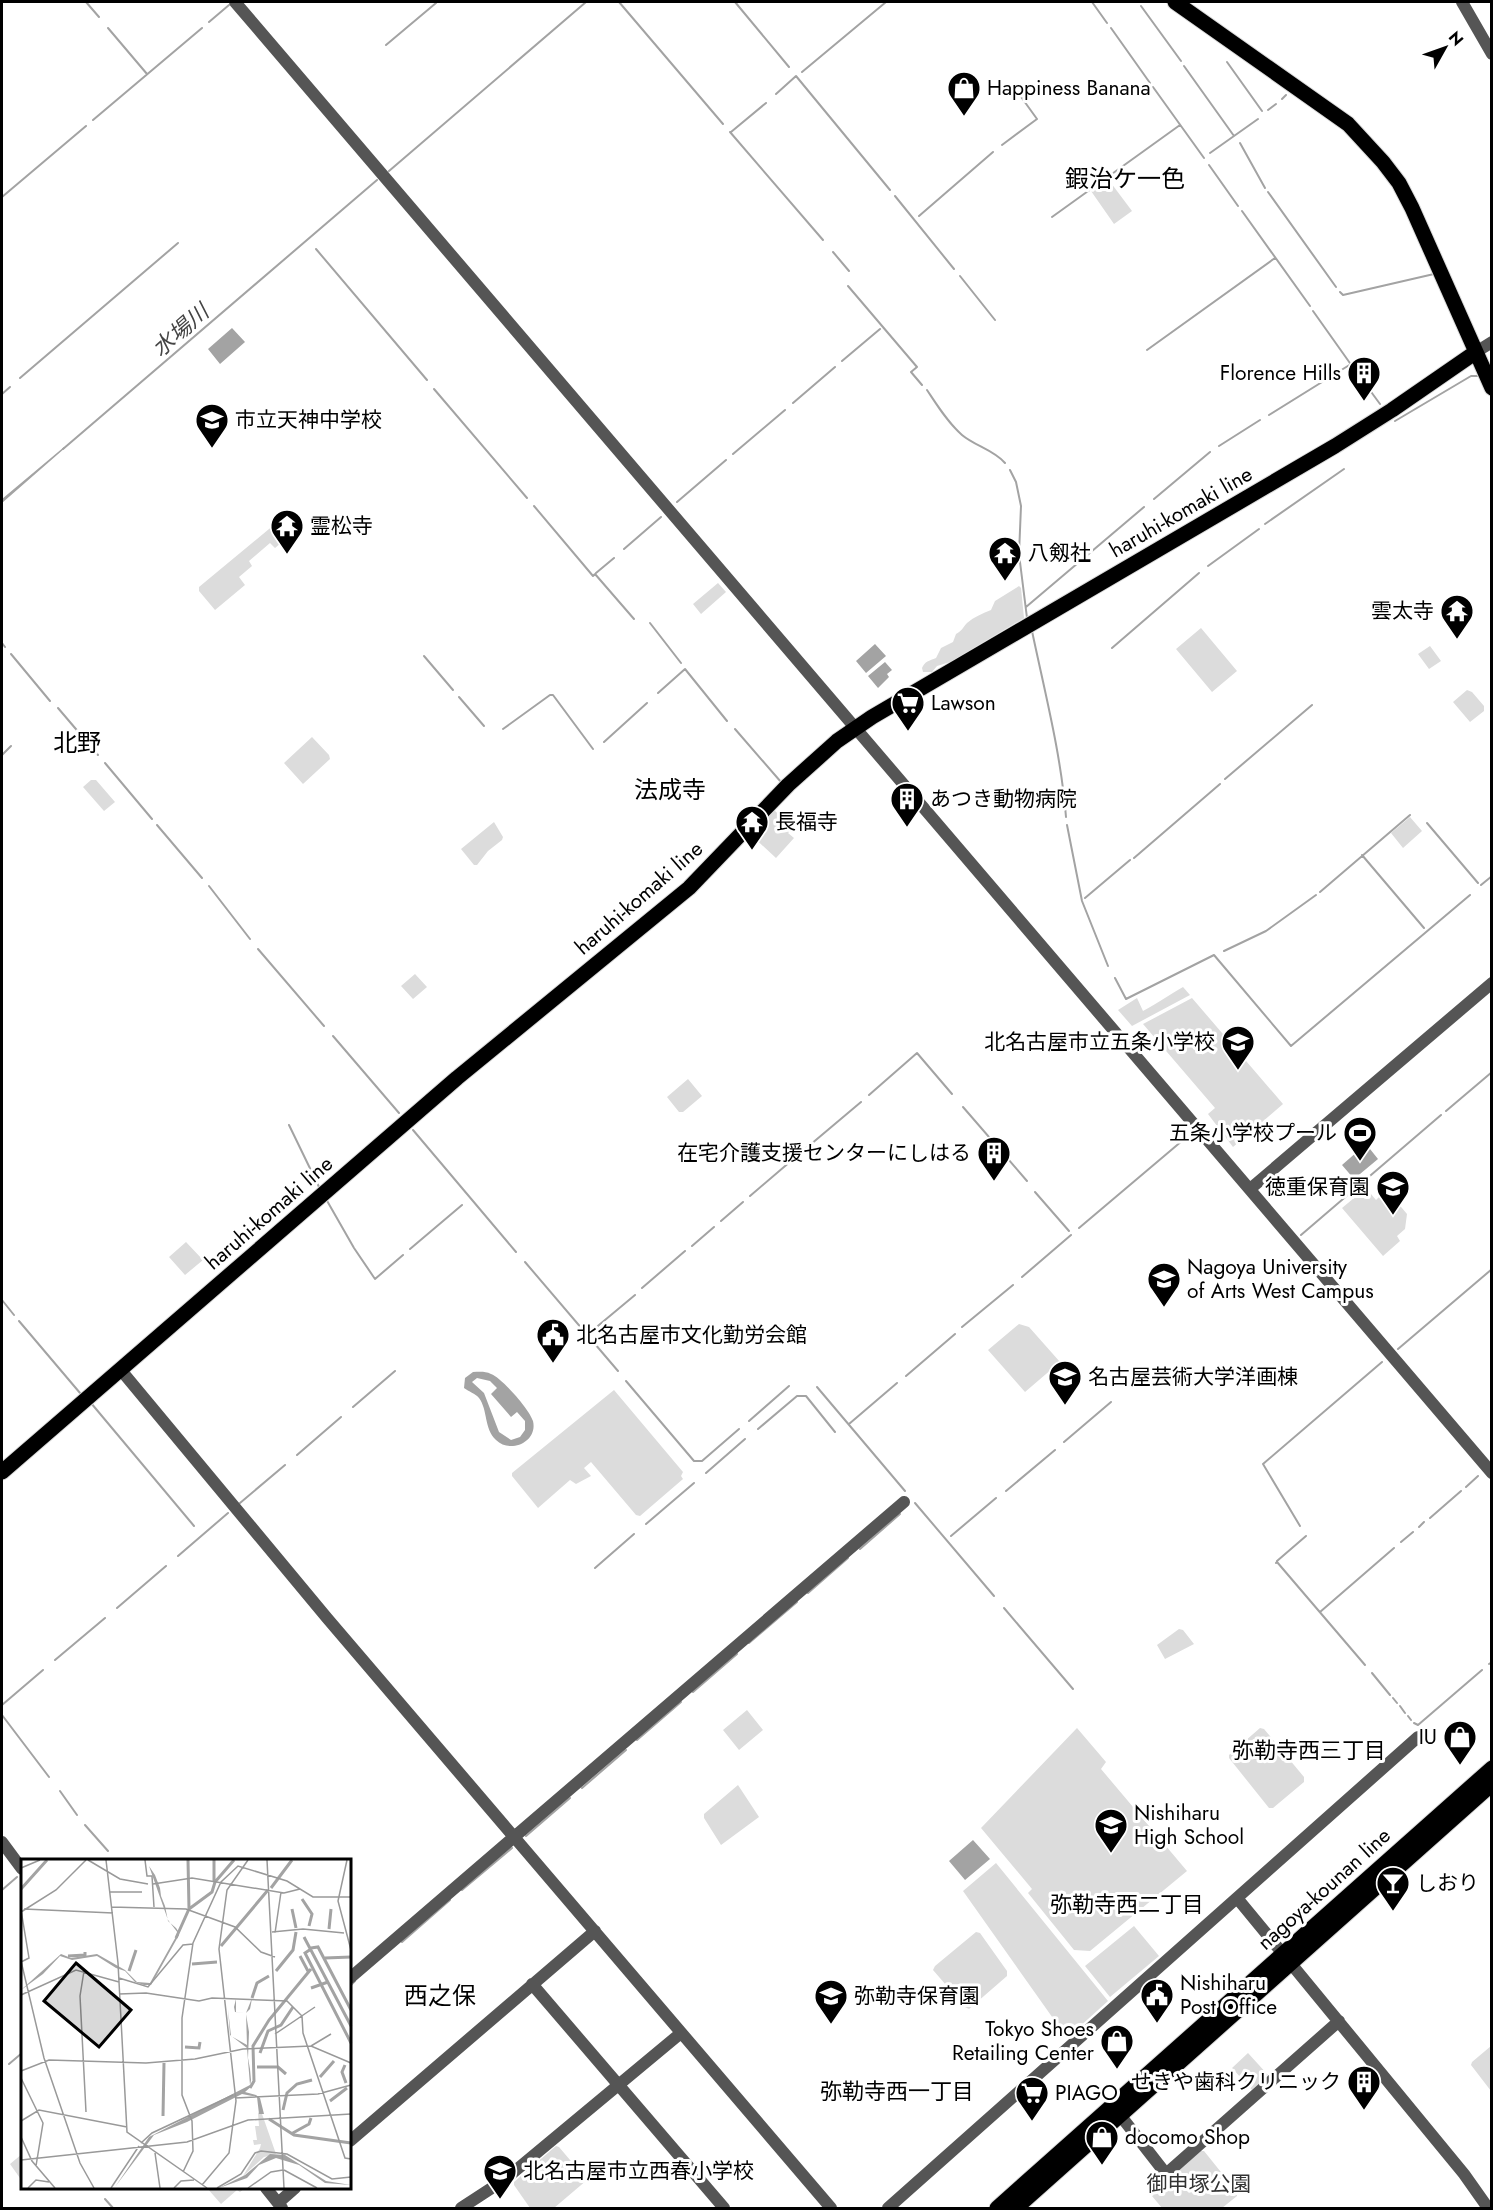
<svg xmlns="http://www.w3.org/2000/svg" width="1493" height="2210" font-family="Jost,'Noto Sans JP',sans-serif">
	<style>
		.green { fill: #dcdcdc }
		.water { fill: #a3a3a3; fill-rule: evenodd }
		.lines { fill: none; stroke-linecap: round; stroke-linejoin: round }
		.stream { stroke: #a3a3a3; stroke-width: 2 }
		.major-casing { stroke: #dbdbdb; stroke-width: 17 }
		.minor { stroke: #555; stroke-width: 12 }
		.major { stroke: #000; stroke-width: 15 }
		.labels { text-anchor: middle; stroke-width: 6; stroke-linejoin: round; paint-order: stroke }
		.poi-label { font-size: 21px; fill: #000; stroke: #fff; text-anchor: start }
		.street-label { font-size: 21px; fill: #000; stroke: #fff }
		.park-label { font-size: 21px; fill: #333; stroke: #fff }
		.water-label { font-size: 22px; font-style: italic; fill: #444; stroke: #fff }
		.neighbourhood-label { font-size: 22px; fill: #000; stroke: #fff }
		.quarter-label { font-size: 24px; fill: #000; stroke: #fff }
		.inset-river { fill: none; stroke: #a3a3a3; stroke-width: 3 }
		.inset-road { fill: none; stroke: #999; stroke-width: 1.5 }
		.view { fill: #000; fill-opacity: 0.15; stroke: #000; stroke-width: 3 }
		.inset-edge { fill: none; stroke: #000; stroke-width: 3 }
	</style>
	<rect width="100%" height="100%" fill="#fff"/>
	<path class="green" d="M1108,179l24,32 -18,13 -23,-33z
		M281,519l12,14 -18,15 -5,-5 -21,18 3,5 -13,11 6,8 -30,25 -16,-19v-4z
		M718,583l8,9 -25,22 -8,-10z
		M1019,586l2,2 3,30 -74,44 -13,4 -5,6h-9l-1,-4c3,-7 7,-7 14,-10l5,-10 12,-6 3,-8c6,-3 7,-7 11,-11 7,-6 16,-10 24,-13l4,-9z
		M1201,628l36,43 -25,21 -36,-43z
		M1430,646l11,15 -12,8 -11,-15z
		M1467,690l5,2 12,14v5l-14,11 -17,-20z
		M312,737l17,18 1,4 -27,25 -19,-21z
		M91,780h5l19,22 -11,9 -21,-24z
		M774,810l19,18 -5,5 6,5 -18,20 -26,-24z
		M1410,817l12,14 -19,17 -12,-15z
		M494,822l9,15 -1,3 -14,11 -11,14h-3l-13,-16z
		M415,974l12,13 -14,12 -12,-13z
		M1183,987l7,8 -58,31 -14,-16 19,-12 6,13c15,-8 26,-16 40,-24z
		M1192,998l91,106 -50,43 -25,-33 7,-6 -72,-84z
		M688,1079l14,17 -19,16h-4l-12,-15z
		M1366,1188l10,12 7,-7 8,2 16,19 -2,15 -8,7 3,5 -17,15 -41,-48z
		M186,1242l17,18 -18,15 -16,-18z
		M1019,1324l10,3 31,35 -35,30 -37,-42z
		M614,1390l69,82 -2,4 2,3 -43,37 -4,-1 -45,-53 -7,6 7,8 -15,8 -6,-4 -32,28 -26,-32v-3z
		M1179,1629l4,1 11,14 -29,15 -8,-14z
		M747,1710l16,20 -24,20 -16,-20z
		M1077,1728l29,34 -5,7 86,102 -97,80 -16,-1 -46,-57 4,-4 -51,-61z
		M1260,1728l4,1 40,48v5l-31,26h-4l-40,-50v-3z
		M738,1785l21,32 -38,28 -17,-27v-4z
		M996,1863l112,138 -41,37 -104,-147z
		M1134,1926l25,30 -49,41 -25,-31z
		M976,1932l4,1 27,38v5l-38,33 -4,-2 -32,-37 2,-4z
		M1491,2046v45l-20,-26 1,-3z
		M1248,2053l20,22 -16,15 -20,-22z
		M556,2146l3,1 28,33 -33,28h-24l-16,-23v-3z
		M1200,2151h4l33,41v4l-15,12h-60l-10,-12 1,-3z
		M22,2154v27l-12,-17z
		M207,2188h38l-5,4 -3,-2 -16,14z"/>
	<path class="water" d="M232,328l13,14 -25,22 -12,-15z
		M64,447l1,1 -63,55v-4z
		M875,644l11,12 -20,17 -10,-12z
		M885,662l7,8 -5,4 2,3 -11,11 -10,-12z
		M1366,1144l12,15 -24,20 -12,-14z
		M473,1372c6,0 12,-1 18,2 11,4 39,36 42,47 5,21 -23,33 -37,19 -12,-11 -8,-30 -17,-42 -4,-5 -10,-6 -15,-10l1,-10zM477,1378l13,3 7,7 -6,6 20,23 6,-5 8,9v9l-5,7 -9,3 -12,-8 -15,-39 -12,-11z
		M973,1840l17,19 -25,21 -16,-19z"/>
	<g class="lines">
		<path class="stream" d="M86,2l13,15
			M619,2l104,122
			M735,2l54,65
			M1092,2l15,21
			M1141,6l40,55
			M209,22l20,-17
			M108,28l39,46
			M1111,28l39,55
			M386,45l50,-42
			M1227,62l35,49
			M1184,66l50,70
			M802,72l84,-70
			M1153,87l51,71
			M776,94l20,-18 94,114
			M1282,99l4,-4
			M1268,110l8,-6
			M93,120l109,-92
			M730,132l93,108
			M731,132l35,-29
			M1240,143l25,45
			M1002,145l35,-26 -18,-25
			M1210,153l48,-34
			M1209,165l29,41
			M389,171l197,-169
			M1268,192l68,95
			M895,196l59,73
			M2,197l84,-71
			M1242,211l68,95
			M919,216l74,-64
			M1052,217l128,-92
			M316,249l111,131
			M833,252l16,19
			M960,276l35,44
			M848,286l69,81 -6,5 11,13
			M1340,292l3,3 91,-21
			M1313,311l39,55
			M1147,350l128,-92
			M842,361l38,-32
			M1355,370l25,34
			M20,378l158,-135
			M434,389l93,109
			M927,390c10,15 21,33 35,45 13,11 32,15 43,28
			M2,394l8,-7
			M793,403l42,-36
			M1269,415l82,-51
			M1395,421l76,-45h8
			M1219,446l41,-26
			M63,449l314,-269
			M733,454l52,-44
			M1010,470l6,12 5,24 -2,48 8,64
			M1154,499l56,-47
			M677,502l49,-42
			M534,506l59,70 2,-2 39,45
			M1265,524l79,-55
			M624,549l37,-32
			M1208,566l51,-37
			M596,573l18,-15
			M1026,607l118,-100
			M650,623l31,40
			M1032,631c13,62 29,123 34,186
			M2,643l3,4
			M1112,648l87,-75
			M11,654l39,47
			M424,656l29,34
			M658,693l27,-24 42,52
			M459,697l25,29
			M58,708l40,47
			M503,729l47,-34h3l40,54
			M735,729l46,53
			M604,742l43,-39
			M2,755l9,-9
			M105,763l47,56
			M1225,779l87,-74
			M1427,823l51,60
			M157,825l45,53
			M1067,825l15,76 26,65
			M1362,855l62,73
			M1134,858l86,-74
			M1481,885l11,-9
			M209,886l41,53
			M1320,892l90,-77
			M1085,898l45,-38
			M258,949l66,77
			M1224,951l42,-20 50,-36
			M1115,978l11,21 88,-44 77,91 179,-151
			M333,1036l66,77
			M869,1095l48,-42 35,41
			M963,1107l64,74
			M1446,1111l46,-39
			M289,1125l31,64
			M413,1130l103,122
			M804,1150l57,-48
			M1035,1192l34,39
			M750,1196l48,-41
			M326,1199l28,49 21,31 28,-24
			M721,1221l22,-19
			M1079,1228l110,-93
			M1301,1235l140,-120
			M692,1246l22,-19
			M410,1249l52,-44
			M525,1262l93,109
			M1022,1277l49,-42
			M642,1288l43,-37
			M2,1300l12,15
			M19,1321l61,72
			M962,1327l51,-42
			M587,1335l48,-40
			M1398,1349l94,-80
			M906,1376l49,-42
			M626,1381l68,80h8l37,-32
			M817,1387l88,104
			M91,1403l103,123
			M353,1407l42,-36
			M749,1421l40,-35
			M849,1424l48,-41
			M758,1429l39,-33h9l29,36
			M1064,1442l47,-40
			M297,1455l44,-38
			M706,1473l39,-34
			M1466,1487l12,-11
			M1006,1491l49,-41
			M240,1503l45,-38
			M915,1503l79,93
			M1430,1518l31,-27
			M646,1524l48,-41
			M1300,1526l-37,-62 119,-102
			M1419,1527l5,-5
			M951,1536l45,-38
			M1401,1542l12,-10
			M860,1549l40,-35
			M178,1556l50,-43
			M1277,1561l29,-25
			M1276,1563l1,-1 88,103
			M595,1568l39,-34
			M808,1593l40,-35
			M117,1608l49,-42
			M1004,1608l69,81
			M1320,1612l74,-64
			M749,1643l48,-41
			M55,1660l50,-42
			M1489,1664l3,-2
			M1372,1673l18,22
			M693,1692l44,-38
			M1393,1698l4,5
			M2,1705l41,-35
			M1400,1706l5,7
			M2,1715l47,62
			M1408,1716l3,4
			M1414,1723l4,2 64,-55
			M637,1740l44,-38
			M582,1788l44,-38
			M60,1791l17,24
			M85,1825l23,26
			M526,1836l44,-38
			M2,1890l15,-13
			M462,1890l50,-42
			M402,1942l48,-42
			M350,1986l5,-5
			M9,2064l13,-11
			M105,2199l8,9"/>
		<g class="major-casing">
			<path id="major" d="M1175,2l173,122 35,38 16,21 13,25 80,180
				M2,1472l455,-394 232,-190 99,-103 49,-44 35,-24 463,-271 57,-36 84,-58
				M997,2208l495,-440
				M1016,2208l476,-424"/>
		</g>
		<path class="minor" d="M235,2l1257,1471
			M1462,2l30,52
			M1476,352l16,-10
			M1250,1189l242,-206
			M120,1369l207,249 504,590
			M2,1842l20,27
			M1237,1898l227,276 24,34
			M350,1978l554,-476
			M532,1984l192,224
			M1120,2115l46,59 173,-153
			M350,2141l245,-210
			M266,2188l16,20
			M278,2203l17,-15
			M461,2208l43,-28 177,-147
			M888,2208l530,-471"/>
		<use href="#major" class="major"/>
	</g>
	<defs>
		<g id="shop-pin" transform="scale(1.725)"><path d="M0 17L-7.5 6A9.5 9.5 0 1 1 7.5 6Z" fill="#000" stroke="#fff"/><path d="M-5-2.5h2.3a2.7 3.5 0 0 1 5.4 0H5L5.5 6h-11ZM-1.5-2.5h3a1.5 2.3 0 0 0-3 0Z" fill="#fff"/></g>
		<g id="building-pin" transform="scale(1.725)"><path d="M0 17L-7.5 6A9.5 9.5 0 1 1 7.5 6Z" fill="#000" stroke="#fff"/><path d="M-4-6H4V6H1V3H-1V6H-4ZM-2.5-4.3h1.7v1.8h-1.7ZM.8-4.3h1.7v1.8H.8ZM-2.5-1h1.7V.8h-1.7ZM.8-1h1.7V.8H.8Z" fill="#fff"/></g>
		<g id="school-pin" transform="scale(1.725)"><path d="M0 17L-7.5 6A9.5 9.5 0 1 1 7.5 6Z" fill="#000" stroke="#fff"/><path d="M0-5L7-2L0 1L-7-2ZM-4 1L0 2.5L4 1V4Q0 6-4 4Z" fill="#fff"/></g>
		<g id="temple-pin" transform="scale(1.725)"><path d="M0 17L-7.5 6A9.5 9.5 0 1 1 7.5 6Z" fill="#000" stroke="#fff"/><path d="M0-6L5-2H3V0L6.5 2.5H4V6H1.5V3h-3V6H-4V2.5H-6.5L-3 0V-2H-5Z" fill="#fff"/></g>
		<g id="supermarket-pin" transform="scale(1.725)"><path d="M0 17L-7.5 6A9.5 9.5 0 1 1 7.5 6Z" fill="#000" stroke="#fff"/><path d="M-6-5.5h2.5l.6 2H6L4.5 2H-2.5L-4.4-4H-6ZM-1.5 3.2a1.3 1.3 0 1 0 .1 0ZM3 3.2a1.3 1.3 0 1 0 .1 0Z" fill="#fff"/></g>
		<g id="stadium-pin" transform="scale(1.725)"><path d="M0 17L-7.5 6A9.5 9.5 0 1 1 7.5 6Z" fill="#000" stroke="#fff"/><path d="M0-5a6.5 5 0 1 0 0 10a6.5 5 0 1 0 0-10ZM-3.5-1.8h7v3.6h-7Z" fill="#fff"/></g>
		<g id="university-pin" transform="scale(1.725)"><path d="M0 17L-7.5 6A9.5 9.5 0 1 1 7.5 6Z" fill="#000" stroke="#fff"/><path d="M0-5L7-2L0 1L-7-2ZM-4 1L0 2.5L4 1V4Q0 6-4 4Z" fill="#fff"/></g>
		<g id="civic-pin" transform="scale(1.725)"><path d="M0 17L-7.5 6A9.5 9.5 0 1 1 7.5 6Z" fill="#000" stroke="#fff"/><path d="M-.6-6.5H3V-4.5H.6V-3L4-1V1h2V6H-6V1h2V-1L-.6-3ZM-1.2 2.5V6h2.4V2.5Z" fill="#fff"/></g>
		<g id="bar-pin" transform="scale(1.725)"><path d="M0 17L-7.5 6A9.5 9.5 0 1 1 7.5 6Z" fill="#000" stroke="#fff"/><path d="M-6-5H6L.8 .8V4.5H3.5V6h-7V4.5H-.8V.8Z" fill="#fff"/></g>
	</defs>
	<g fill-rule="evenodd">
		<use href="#shop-pin" x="964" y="88"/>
		<use href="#building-pin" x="1364" y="373"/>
		<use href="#school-pin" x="212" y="420"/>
		<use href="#temple-pin" x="287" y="526"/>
		<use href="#temple-pin" x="1005" y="553"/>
		<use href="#temple-pin" x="1457" y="611"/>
		<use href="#supermarket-pin" x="908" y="703"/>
		<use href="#building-pin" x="907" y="799"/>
		<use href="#temple-pin" x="752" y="822"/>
		<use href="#school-pin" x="1238" y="1042"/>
		<use href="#stadium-pin" x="1360" y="1133"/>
		<use href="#building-pin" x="994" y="1153"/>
		<use href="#school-pin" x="1393" y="1187"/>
		<use href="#university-pin" x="1164" y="1279"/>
		<use href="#civic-pin" x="553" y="1335"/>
		<use href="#school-pin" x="1065" y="1377"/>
		<use href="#shop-pin" x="1460" y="1737"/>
		<use href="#school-pin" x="1111" y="1825"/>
		<use href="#bar-pin" x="1393" y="1883"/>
		<use href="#civic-pin" x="1157" y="1995"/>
		<use href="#school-pin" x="831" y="1996"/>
		<use href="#shop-pin" x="1117" y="2041"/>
		<use href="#building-pin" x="1364" y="2082"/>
		<use href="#supermarket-pin" x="1032" y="2093"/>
		<use href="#shop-pin" x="1102" y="2137"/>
		<use href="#school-pin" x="500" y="2171"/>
	</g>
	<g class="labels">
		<g class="poi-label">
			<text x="987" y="95">Happiness Banana</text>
			<text x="1341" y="380" text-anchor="end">Florence Hills</text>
			<text x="235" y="427">市立天神中学校</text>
			<text x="310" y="533">霊松寺</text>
			<text x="1028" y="560">八剱社</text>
			<text x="1434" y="618" text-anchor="end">雲太寺</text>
			<text x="931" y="710">Lawson</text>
			<text x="930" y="806">あつき動物病院</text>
			<text x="775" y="829">長福寺</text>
			<text x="1215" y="1049" text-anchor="end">北名古屋市立五条小学校</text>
			<text x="1337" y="1140" text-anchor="end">五条小学校プール</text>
			<text x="971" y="1160" text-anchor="end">在宅介護支援センターにしはる</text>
			<text x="1370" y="1194" text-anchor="end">徳重保育園</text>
			<text x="1187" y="1274">Nagoya University<tspan x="1187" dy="24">of Arts West Campus</tspan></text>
			<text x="576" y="1342">北名古屋市文化勤労会館</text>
			<text x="1088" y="1384">名古屋芸術大学洋画棟</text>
			<text x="1437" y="1744" text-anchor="end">IU</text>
			<text x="1134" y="1820">Nishiharu<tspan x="1134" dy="24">High School</tspan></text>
			<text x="1416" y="1890">しおり</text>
			<text x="1180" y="1990">Nishiharu<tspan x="1180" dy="24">Post Office</tspan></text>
			<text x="854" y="2003">弥勒寺保育園</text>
			<text x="1094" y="2036" text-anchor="end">Tokyo Shoes<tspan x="1094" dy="24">Retailing Center</tspan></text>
			<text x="1341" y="2089" text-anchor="end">せきや歯科クリニック</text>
			<text x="1055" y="2100">PIAGO</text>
			<text x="1125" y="2144">docomo Shop</text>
			<text x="523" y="2178">北名古屋市立西春小学校</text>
		</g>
		<g class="street-label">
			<text transform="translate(1181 512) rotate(-30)" y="7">haruhi-komaki line</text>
			<text transform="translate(639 898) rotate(-41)" y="7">haruhi-komaki line</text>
			<text transform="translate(269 1213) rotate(-41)" y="7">haruhi-komaki line</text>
			<text transform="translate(1324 1889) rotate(-42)" y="7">nagoya-kounan line</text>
		</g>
		<g class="park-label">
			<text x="1199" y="2191">御申塚公園</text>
		</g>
		<g class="water-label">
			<text transform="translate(180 330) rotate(-41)" y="8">水場川</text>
		</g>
		<g class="neighbourhood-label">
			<text x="1309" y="1758">弥勒寺西三丁目</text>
			<text x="1127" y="1912">弥勒寺西二丁目</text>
			<text x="897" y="2099">弥勒寺西一丁目</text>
		</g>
		<g class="quarter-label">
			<text x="1125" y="187">鍜治ケ一色</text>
			<text x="77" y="751">北野</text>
			<text x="670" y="798">法成寺</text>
			<text x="440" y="2004">西之保</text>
		</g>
	</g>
	<g transform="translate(21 1859)">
		<rect width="330" height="330" fill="#fff"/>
		<path d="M240,252l15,43 -12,3 -21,19 17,-28 1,-4 -7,1 -1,-5h4l-2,-14h4l-1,-13z" fill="#dcdcdc"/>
		<path d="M128,7l6,9 5,13 1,8 4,10 3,15 8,7 2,3 1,4 -28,50h-7l-9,-3 -10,-11 -9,-3 -19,-12 -25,4 -12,-4 -17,18 -22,16 40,-36 10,4 26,-4 28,16 12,12 13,1 28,-50 -10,-13zM231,139l-1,6 -1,5 -4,4v1l3,18 -1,26 2,11 1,11 -1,6 3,-1 -8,7 11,3 4,3 4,16h-5l-2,-17 -15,-3 -55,28 -33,13 -39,52 34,-50 101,-52 -3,-37 -17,-13 -2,-26 3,27 16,9 -1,-32 -11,-1 -1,-5 2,-8v13l10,1zM249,295l15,1 41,26 25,4 -26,-2 -26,-18 -23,-7 -17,7 -12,13 -28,10 26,-13z" fill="#a3a3a3"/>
		<path class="inset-river" d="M167,1l1,49M193,1v21M250,29l21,-28M0,30l26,-29M281,40l10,15 -3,12M271,50l4,19M308,70l2,-20M283,78l47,89M155,79l13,-29 23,-17 3,-10 19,-22M200,87l47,-56M290,89l7,-1 33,63M290,90l-6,4 46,90M47,97l17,-1v-3M279,97l9,17M304,99l26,-1M171,105l25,-2M108,112l7,-21M255,112l17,-21 3,-18M290,129l17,-6M231,139l5,-15 12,-7M164,188l14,1 1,-6M239,194l8,-22 13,-6 12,-18M324,206l-3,7 4,11M236,208h21l8,7M299,218l14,-16M229,229l4,-7 -1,-35 16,-26 42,-51M309,242l17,-13M262,251l4,-17 10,-9 15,-4M142,257l1,-53M248,260l25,16 57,8M270,275l18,-10 2,-6"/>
		<path class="inset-road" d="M67,1l32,19 28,5M85,1l12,103 9,169 80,56M124,1l2,16h5l2,31M246,1l17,328M326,1l-9,41 13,49M0,9l19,-8M132,25l39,-6 92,15 16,-4M89,33h32M90,48l75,2 49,18 26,25 14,5M3,50l89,4M0,51l8,48 -8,4M0,53l35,-22 30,-30M251,73l31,-3 41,4M254,74l6,-41M0,102l23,97 36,105 14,25M63,112l-4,25 6,116M98,119l29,9 35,-42 10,-1M98,135l27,-1 53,8 13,-3 75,3 15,15 1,17 42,125 6,1M0,136l55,-25 43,12M254,175l40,-27M290,187l20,-12M0,212l28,-11 97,3 49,-4 48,-10 68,-3 40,17M0,219l22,45 -7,43M214,239l83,-4 33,-9M0,262l18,-11 88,17M0,278l11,24 23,27M120,284l11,-10 81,-38M134,294l5,35M0,301l166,-18 61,-22 103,-6M263,311l33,18M162,313l10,-21 -1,-30 -10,-26v-77l11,-75 28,-61 17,-16 49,15 26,16h38M181,326l27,-32 7,-52 -17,-152 8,-59 21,-30M7,329l8,-8 13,2M90,329l28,-42M153,329l7,-7 13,-1M196,329l24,-14 14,-21 6,-2 26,3 45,25 19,-2M227,329l23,-16 12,-2"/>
		<path class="view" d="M55,104l55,47 -32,37 -55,-46z"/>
		<rect width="330" height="330" class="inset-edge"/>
	</g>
	<rect width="1493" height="2210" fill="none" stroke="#000000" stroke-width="6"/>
	<g transform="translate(1445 48) rotate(50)" stroke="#ffffff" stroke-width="4.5" paint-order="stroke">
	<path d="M0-4.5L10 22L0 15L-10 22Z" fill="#000000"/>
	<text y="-9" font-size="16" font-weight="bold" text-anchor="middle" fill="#000000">N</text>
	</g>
</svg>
